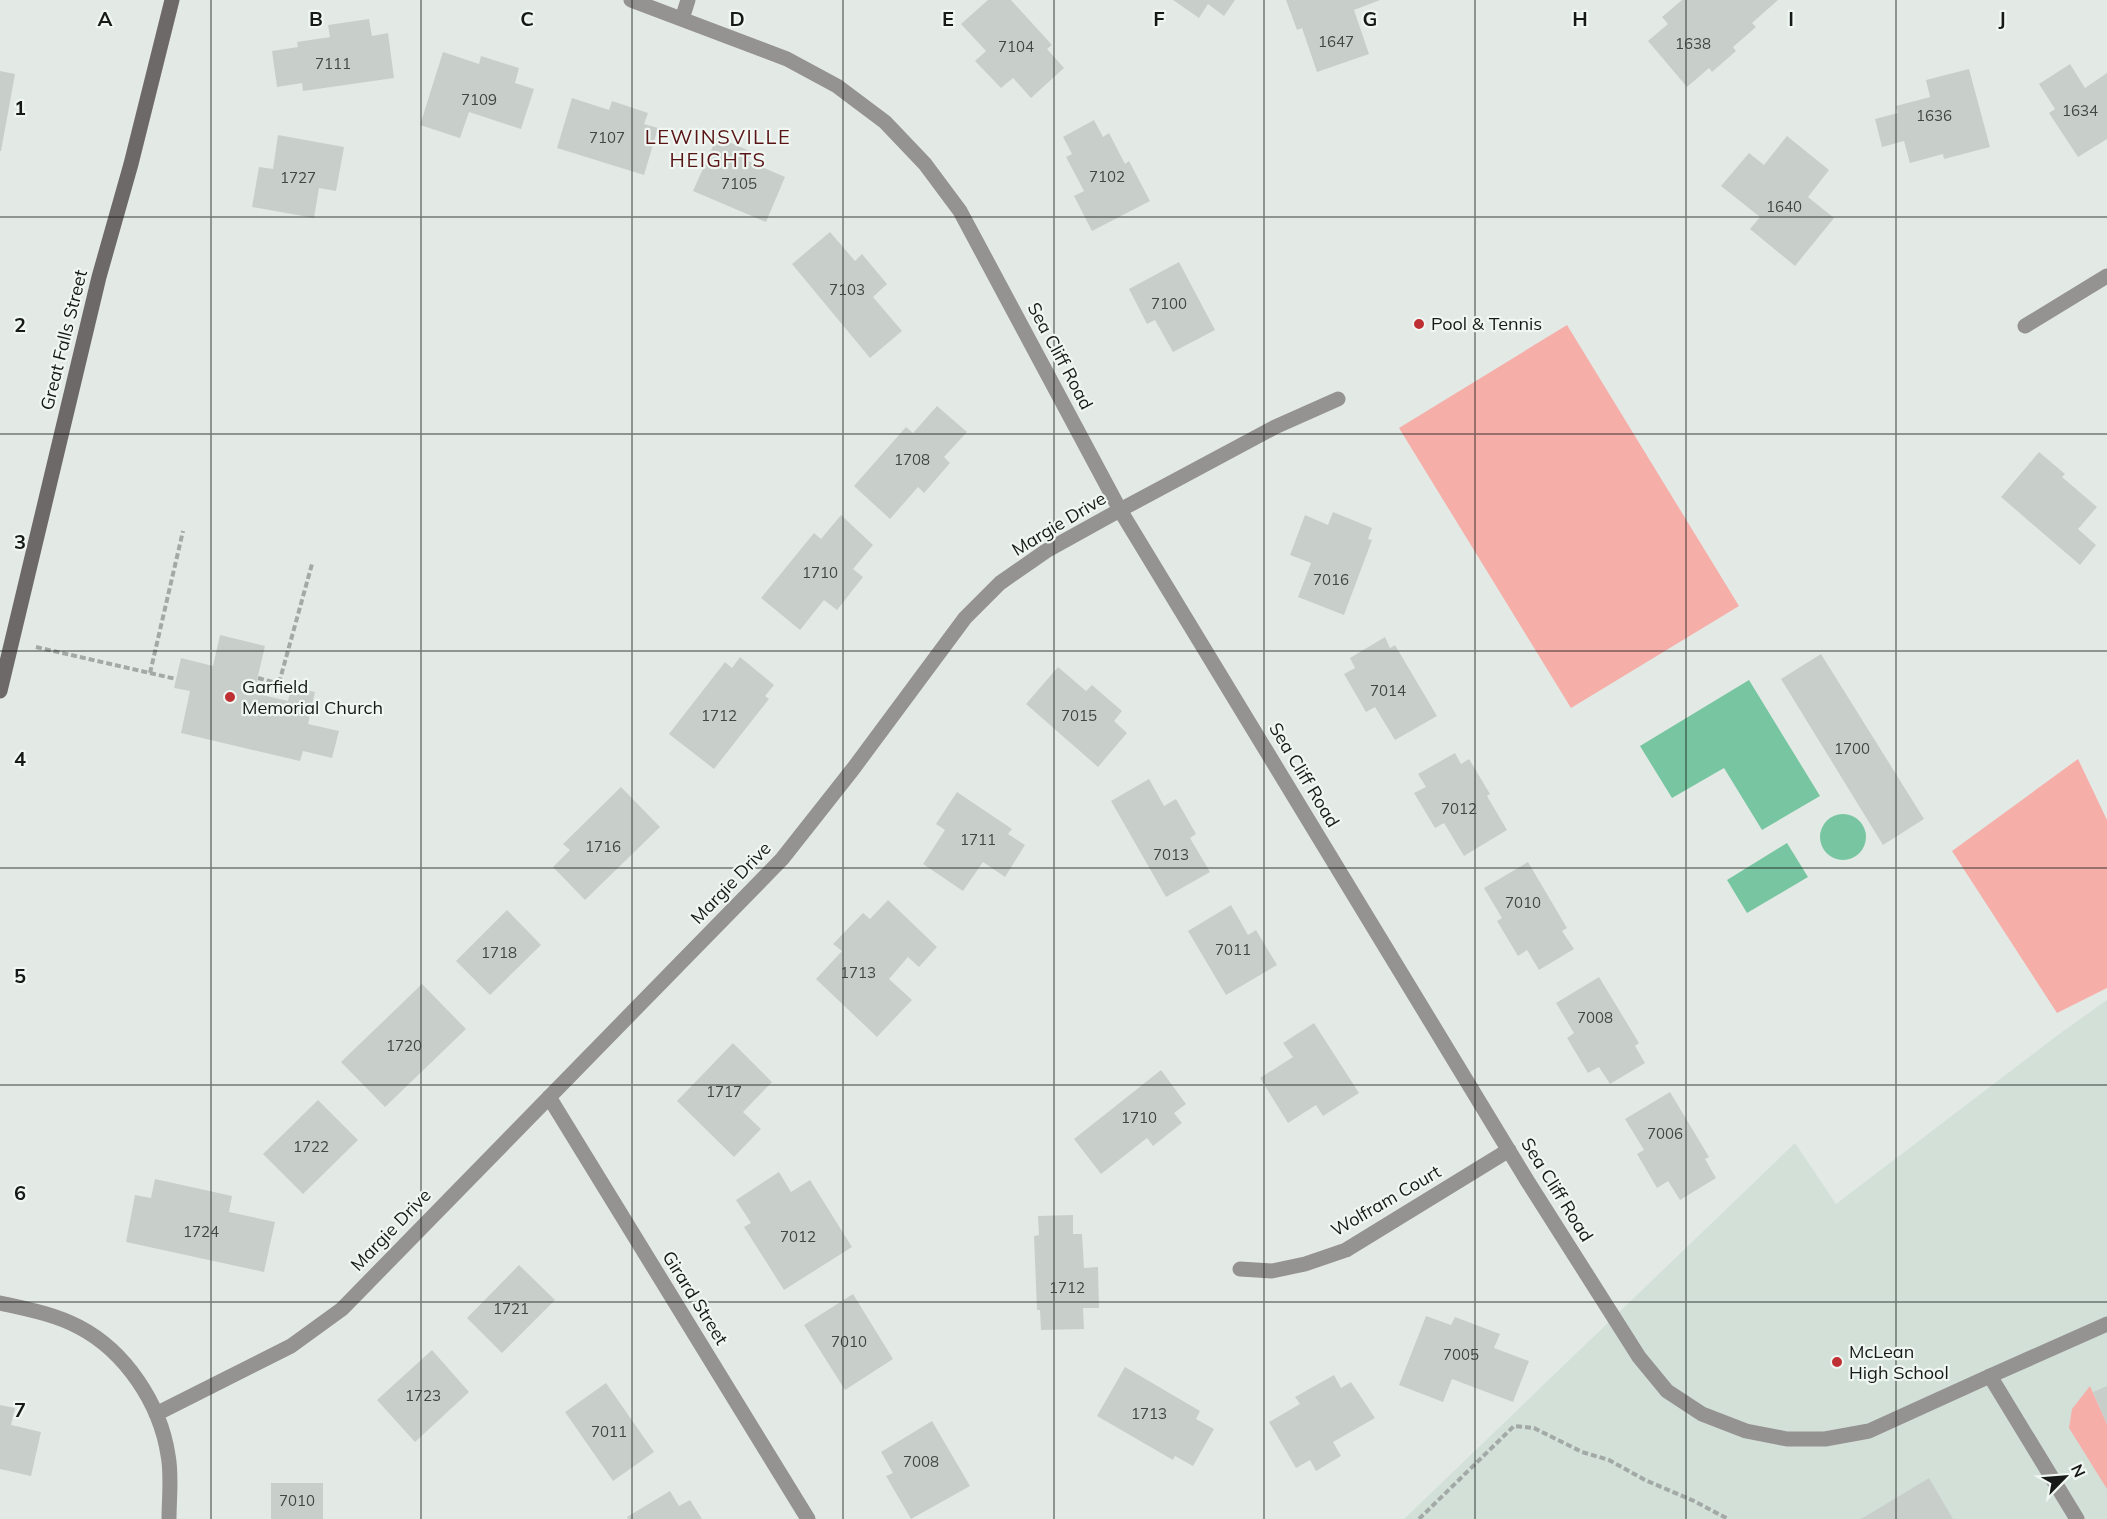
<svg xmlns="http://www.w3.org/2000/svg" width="2107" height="1519" font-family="Mulish,sans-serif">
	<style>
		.built { fill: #d2e0d8 }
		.green { fill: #f5aea8 }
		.water { fill: #78c6a1 }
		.building { fill: #c8cfcb }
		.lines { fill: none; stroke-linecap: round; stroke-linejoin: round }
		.path { stroke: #a3a9a6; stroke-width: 4; stroke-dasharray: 6 3; stroke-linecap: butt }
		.service { stroke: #959292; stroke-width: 15 }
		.minor { stroke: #959292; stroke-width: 15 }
		.secondary { stroke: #6e6969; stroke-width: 15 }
		.grid { fill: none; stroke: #161918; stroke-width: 1.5; stroke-opacity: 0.55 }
		.poi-dot { fill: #bf3035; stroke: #f0f7f3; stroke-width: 2 }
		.labels { text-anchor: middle; stroke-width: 4.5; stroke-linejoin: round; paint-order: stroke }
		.number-label { font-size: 15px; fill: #424645 }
		.poi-label { font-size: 18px; fill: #161918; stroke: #f0f7f3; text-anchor: start }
		.street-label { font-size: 18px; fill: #161918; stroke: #f0f7f3 }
		.neighbourhood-label { font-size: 20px; letter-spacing: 1.5px; fill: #591516; stroke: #f0f7f3 }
		.grid-label { font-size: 20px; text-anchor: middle; font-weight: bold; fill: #161918; stroke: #f0f7f3; stroke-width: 4.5; stroke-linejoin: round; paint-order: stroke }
	</style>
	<rect width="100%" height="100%" fill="#e3eae6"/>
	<path class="built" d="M2107,1000v519h-703l391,-376 41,61 226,-172z"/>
	<path class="green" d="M1567,325l172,281 -168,102 -172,-280z
		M2078,759l29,61v168l-50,25 -105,-162z
		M2090,1386l17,38v65l-38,-61 3,-19z"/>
	<path class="water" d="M1749,680l71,116 -58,34 -38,-62 -52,30 -32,-52z
		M1820 837a23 23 0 1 1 46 0a23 23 0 1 1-46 0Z
		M1787,843l21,34 -61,36 -20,-33z"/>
	<path class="building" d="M988,0h23l41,45 -5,4 17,19 -33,30 -18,-20 -12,10 -26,-27 11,-10 -25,-27z
		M1173,0h62l-11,16 -16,-12 -9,14z
		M1286,0h94l-26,10 15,44 -52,18 -15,-44 -5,2z
		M1682,0h96l-26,23 4,4 -23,20 3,4 -24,21 -3,-4 -22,19 -39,-46 20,-17 -6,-7z
		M369,19l3,17 16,-3 6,45 -91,13 -1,-8 -25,4 -5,-36 26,-4 -1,-5 33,-5 -2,-12z
		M443,52l36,12 2,-8 38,12 -4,15 19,6 -13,40 -52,-17 -9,26 -40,-13z
		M2070,64l15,24 22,-15v66l-29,18 -29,-44 6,-4 -16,-25z
		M1969,69l21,78 -46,12 -1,-5 -33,9 -6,-22 -22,6 -7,-28 23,-6 -2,-7 34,-9 -4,-17z
		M0,71l15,3 -14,77h-1z
		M572,98l37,12 3,-9 36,12 -4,11 14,4 -14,47 -87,-27z
		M1094,120l9,17 6,-4 16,31 4,-3 21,40 -58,30 -18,-35 10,-5 -18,-34 6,-3 -9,-17z
		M278,135l66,12 -8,44 -17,-3 -5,30 -62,-11 7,-40 14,2z
		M1787,136l42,34 -21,27 26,21 -39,48 -45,-37 10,-12 -39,-31 28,-33 15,12z
		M717,137l35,15 -4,9 37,16 -19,45 -73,-31z
		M830,232l25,29 7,-7 25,30 -14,13 29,34 -32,27 -78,-94z
		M1179,262l36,68 -42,22 -18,-32 -8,4 -18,-35z
		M937,406l30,26 -23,25 6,6 -26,30 -6,-6 -28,32 -36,-33 52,-59 7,6z
		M2039,452l26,22 -3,3 35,30 -19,22 18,16 -16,20 -79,-68z
		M1333,512l39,16 -4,11 4,1 -28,75 -46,-18 13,-34 -21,-8 15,-40 23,10z
		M841,515l32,30 -20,24 10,8 -26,33 -13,-10 -24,30 -39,-32 53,-65 7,6z
		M220,635l45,11 -11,47 34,8 3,-14 24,5 -7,32 31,7 -7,27 -29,-7 -3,10 -119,-28 9,-42 -16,-3 7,-30 32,8z
		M1385,637l5,11 5,-3 42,71 -42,24 -20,-33 -9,5 -22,-38 11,-6 -5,-10z
		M1821,654l103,165 -41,26 -102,-166z
		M740,657l34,28 -9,11 4,3 -55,70 -45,-35 56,-72 7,6z
		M1058,667l28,24 6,-6 30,26 -8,10 13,12 -29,34 -72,-63z
		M1455,753l6,11 8,-5 21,35 -3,2 20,34 -43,26 -20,-33 -9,5 -21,-35 12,-6 -8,-13z
		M1149,779l15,27 12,-7 20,35 -6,4 20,34 -44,25 -55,-96z
		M621,787l39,40 -75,73 -32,-33 17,-17 -7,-6z
		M957,792l55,37 -4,5 17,11 -20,32 -22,-15 -20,29 -40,-27 22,-34 -9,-6z
		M1528,862l39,66 -5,3 12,18 -35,21 -12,-20 -9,6 -21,-35 5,-3 -18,-30z
		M888,900l49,47 -18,20 -11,-10 -19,22 23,21 -35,37 -61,-58 26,-28 -9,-7 30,-31 7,6z
		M1231,905l17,30 8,-5 21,35 -51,30 -38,-64z
		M507,910l34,35 -51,50 -34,-34z
		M1599,977l40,66 -4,3 10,17 -35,21 -11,-17 -11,6 -21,-35 7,-5 -18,-30z
		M422,984l44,45 -81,78 -44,-45z
		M1314,1023l45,70 -36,23 -7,-11 -28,18 -28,-45 33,-21 -10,-14z
		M733,1043l39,39 -29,30 18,17 -27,28 -57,-56z
		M1161,1070l25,34 -12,9 8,10 -29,23 -6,-8 -46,36 -27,-35z
		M1670,1092l39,65 -4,2 11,19 -36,22 -12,-19 -11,7 -20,-34 7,-4 -19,-31z
		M318,1100l40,40 -55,54 -40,-40z
		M779,1172l12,20 19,-12 42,67 -68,43 -40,-63 7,-4 -15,-23z
		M155,1179l77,17 -3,16 46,10 -11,50 -138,-30 9,-47 16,3z
		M1073,1215v19h9l2,34 14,-1 1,41h-16l1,21 -43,1 -1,-20h-3l-3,-74 5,-1 -1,-19z
		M519,1265l36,35 -53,53 -35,-35z
		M853,1294l40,65 -48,31 -41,-65z
		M1426,1316l25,9 4,-8 45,17 -6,14 35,13 -16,41 -61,-23 -9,23 -44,-17z
		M432,1350l37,42 -54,50 -38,-42z
		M1125,1367l75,44 -4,8 18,10 -21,37 -18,-10 -2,4 -76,-44z
		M1334,1375l7,13 10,-6 24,36 -42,24 8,14 -25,15 -6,-11 -14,8 -27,-46 31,-18 -5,-7z
		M606,1383l48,69 -41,29 -48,-69z
		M2107,1386v38l-14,-32z
		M0,1405l15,3 -4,17 30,7 -10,44 -31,-7z
		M932,1421l38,65 -59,33 -25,-43 7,-3 -12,-21z
		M1929,1478l24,41h-92z
		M271,1483h52v36h-52z
		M670,1491l9,15 11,-6 12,19h-74l-1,-2z"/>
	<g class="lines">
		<path class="path" d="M36,647l140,32
			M150,673l33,-142
			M258,678l33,9
			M279,683l33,-119
			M1419,1519l95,-93 20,2 48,24 27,8 36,20 49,21 34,18"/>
		<path class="service" d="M2077,1519l-87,-143 117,-52"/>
		<path class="minor" d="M631,0l156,59 50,27 48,36 40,42 35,47 160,299 408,672 111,175 28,34 35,23 44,17 41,8h38l44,-8 121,-55
			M682,19l6,-19
			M2025,326l82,-50
			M549,1097l259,422
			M1240,1269l32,2 33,-7 41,-14 163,-100
			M0,1303c27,6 54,11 79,24 46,24 81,76 89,128 4,20 1,43 1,64
			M156,1414l135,-68 51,-37 440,-450 71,-90 112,-151 35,-35 46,-32 74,-41 155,-83 63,-28"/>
		<path class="secondary" d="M0,691l99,-414 32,-113 41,-164"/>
	</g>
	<path class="grid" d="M211,0v1519M421,0v1519M632,0v1519M843,0v1519M1054,0v1519M1264,0v1519M1475,0v1519M1686,0v1519M1896,0v1519M0,217h2107M0,434h2107M0,651h2107M0,868h2107M0,1085h2107M0,1302h2107"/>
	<g class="poi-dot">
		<circle cx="1419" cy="324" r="6"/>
		<circle cx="230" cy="697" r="6"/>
		<circle cx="1837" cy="1362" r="6"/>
	</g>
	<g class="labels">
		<g class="number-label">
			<text x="1336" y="47">1647</text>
			<text x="1693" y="49">1638</text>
			<text x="1016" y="52">7104</text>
			<text x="333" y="69">7111</text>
			<text x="479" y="105">7109</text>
			<text x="2080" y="116">1634</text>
			<text x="1934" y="121">1636</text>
			<text x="607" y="143">7107</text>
			<text x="1107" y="182">7102</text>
			<text x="298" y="183">1727</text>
			<text x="739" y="189">7105</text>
			<text x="1784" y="212">1640</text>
			<text x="847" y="295">7103</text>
			<text x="1169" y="309">7100</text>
			<text x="912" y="465">1708</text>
			<text x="820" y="578">1710</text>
			<text x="1331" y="585">7016</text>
			<text x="1388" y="696">7014</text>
			<text x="719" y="721">1712</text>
			<text x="1079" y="721">7015</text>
			<text x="1852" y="754">1700</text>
			<text x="1459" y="814">7012</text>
			<text x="978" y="845">1711</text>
			<text x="603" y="852">1716</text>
			<text x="1171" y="860">7013</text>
			<text x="1523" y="908">7010</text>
			<text x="1233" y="955">7011</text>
			<text x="499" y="958">1718</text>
			<text x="858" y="978">1713</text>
			<text x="1595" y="1023">7008</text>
			<text x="404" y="1051">1720</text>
			<text x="724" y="1097">1717</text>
			<text x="1139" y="1123">1710</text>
			<text x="1665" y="1139">7006</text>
			<text x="311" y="1152">1722</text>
			<text x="201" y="1237">1724</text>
			<text x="798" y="1242">7012</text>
			<text x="1067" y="1293">1712</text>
			<text x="511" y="1314">1721</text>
			<text x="849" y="1347">7010</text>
			<text x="1461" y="1360">7005</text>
			<text x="423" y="1401">1723</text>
			<text x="1149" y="1419">1713</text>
			<text x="609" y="1437">7011</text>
			<text x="921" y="1467">7008</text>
			<text x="297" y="1506">7010</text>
		</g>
		<g class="poi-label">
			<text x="1431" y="330">Pool &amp; Tennis</text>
			<text x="242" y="693">Garfield<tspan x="242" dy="21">Memorial Church</tspan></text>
			<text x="1849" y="1358">McLean<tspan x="1849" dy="21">High School</tspan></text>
		</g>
		<g class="street-label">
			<text transform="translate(64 340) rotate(-76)" y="6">Great Falls Street</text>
			<text transform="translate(1060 356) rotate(62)" y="6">Sea Cliff Road</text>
			<text transform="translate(1059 524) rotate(-31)" y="6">Margie Drive</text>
			<text transform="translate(1304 775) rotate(59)" y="6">Sea Cliff Road</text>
			<text transform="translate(731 883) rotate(-46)" y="6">Margie Drive</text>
			<text transform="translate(1557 1190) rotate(58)" y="6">Sea Cliff Road</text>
			<text transform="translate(1386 1201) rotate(-30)" y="6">Wolfram Court</text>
			<text transform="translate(391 1230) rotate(-46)" y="6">Margie Drive</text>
			<text transform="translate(695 1298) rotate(58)" y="6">Girard Street</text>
		</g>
		<g class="neighbourhood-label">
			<text x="718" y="144">LEWINSVILLE<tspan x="718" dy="23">HEIGHTS</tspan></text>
		</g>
	</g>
	<g class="grid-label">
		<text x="105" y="26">A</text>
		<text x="316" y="26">B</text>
		<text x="527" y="26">C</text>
		<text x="737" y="26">D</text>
		<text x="948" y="26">E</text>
		<text x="1159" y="26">F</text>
		<text x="1370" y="26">G</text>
		<text x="1580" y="26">H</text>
		<text x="1791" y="26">I</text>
		<text x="2002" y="26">J</text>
		<text x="20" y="115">1</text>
		<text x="20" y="332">2</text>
		<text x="20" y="549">3</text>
		<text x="20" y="766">4</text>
		<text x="20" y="983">5</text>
		<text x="20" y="1200">6</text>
		<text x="20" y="1417">7</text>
	</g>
	<g transform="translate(2065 1477) rotate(65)" stroke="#f0f7f3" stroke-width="4.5" paint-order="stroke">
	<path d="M0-4.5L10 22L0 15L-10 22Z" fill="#161918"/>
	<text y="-9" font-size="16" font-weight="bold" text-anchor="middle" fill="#161918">N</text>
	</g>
</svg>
